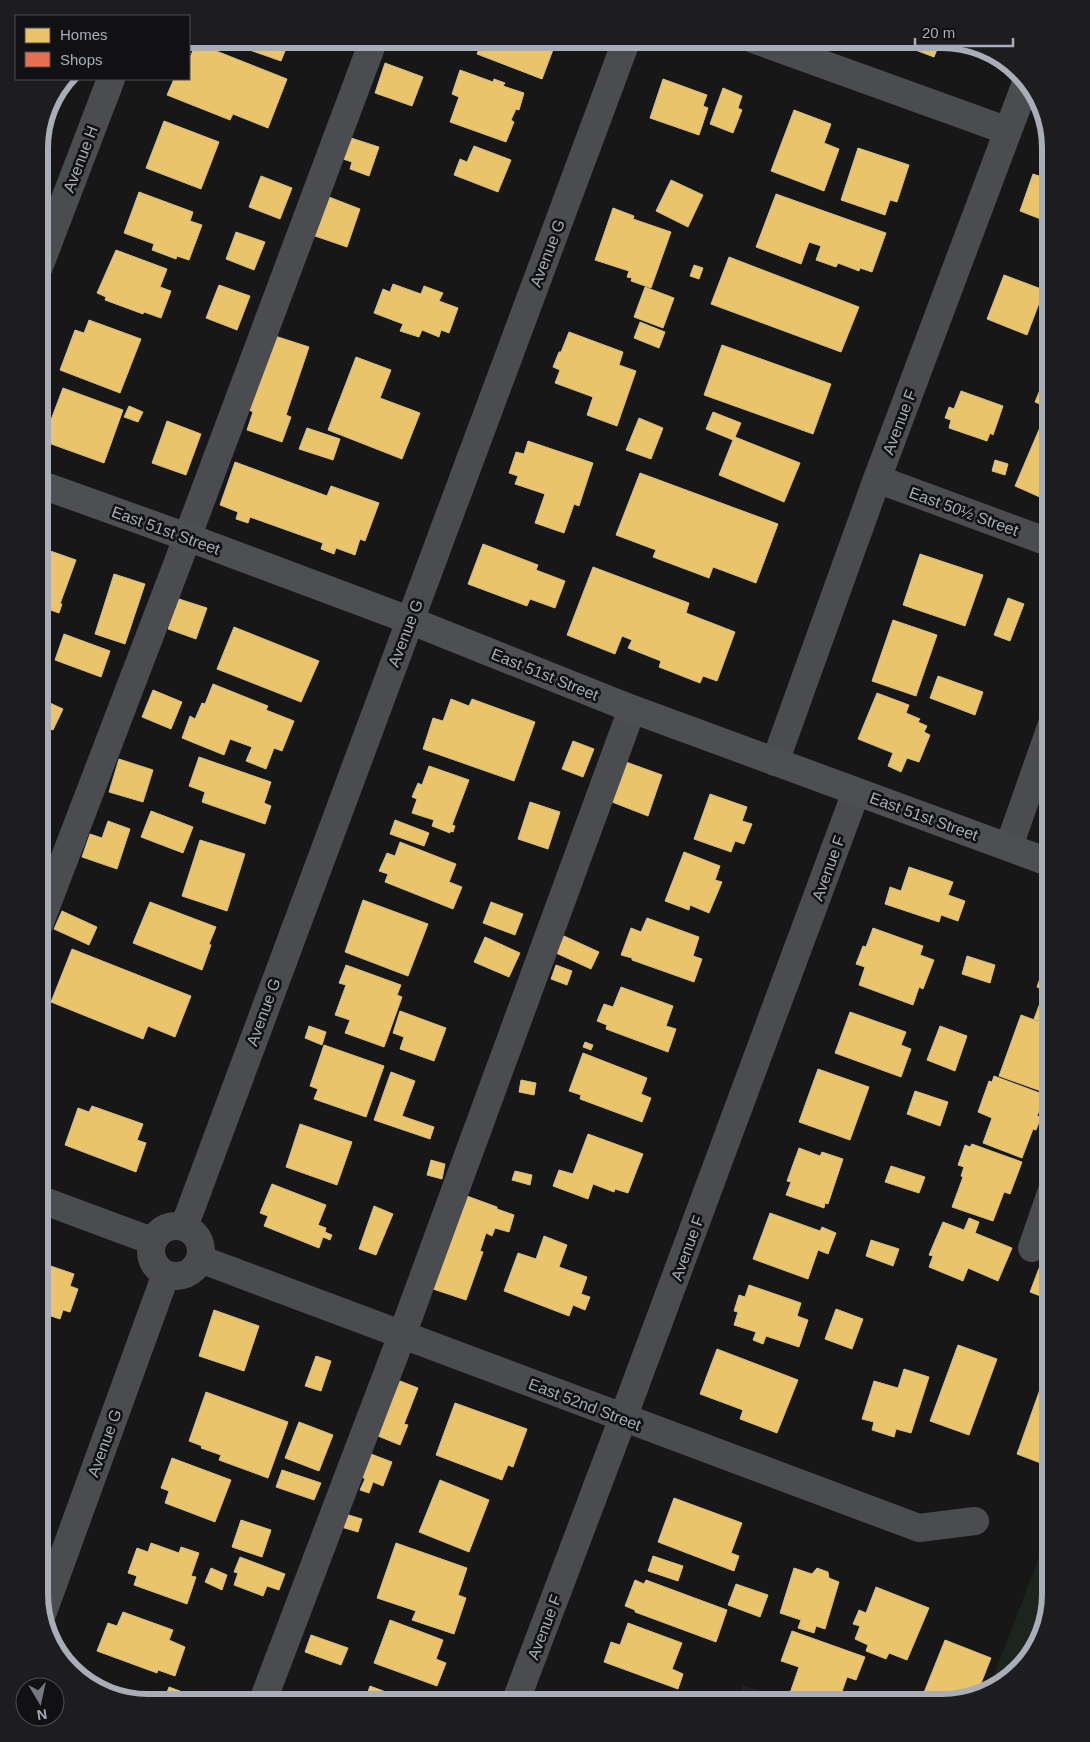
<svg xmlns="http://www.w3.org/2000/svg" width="1090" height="1742" font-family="Arial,sans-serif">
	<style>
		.built { fill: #212123 }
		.green { fill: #1d241e }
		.homes { fill: #e9c46a; stroke: #d6bd81 }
		.shops { fill: #e76f51; stroke: #d48270 }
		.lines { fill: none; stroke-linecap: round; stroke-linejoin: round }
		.minor { stroke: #4b4c50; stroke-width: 28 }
		.major { stroke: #4d4f52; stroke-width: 28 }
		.labels { text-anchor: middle; stroke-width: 5; stroke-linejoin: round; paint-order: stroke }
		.street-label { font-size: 16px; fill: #a8adb8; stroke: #111113 }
		.rim { fill: none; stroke: #a8adb8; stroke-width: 6 }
	</style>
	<rect width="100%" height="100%" fill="#171717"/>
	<path class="built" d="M743,1685l49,18h-55z"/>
	<path class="green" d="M1051,1527v68l-18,60 -42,37 -4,1z"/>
	<path class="homes" d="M218,39h79l-1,4 -7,-2 -8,20z
		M483,39h74l-15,40 -65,-25z
		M886,39h55l-7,18z
		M196,43l91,36 -19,49 -35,-14 -3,6 -63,-25 7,-16h15v-19z
		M385,63l38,14 -11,29 -37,-13z
		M460,70l33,12 1,-3 11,4 -2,3 21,7 -5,17 -3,-1 -5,11 3,2 -8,20 -56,-20 9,-25 -7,-3z
		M663,79l44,16 -4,11 5,2 -9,27 -49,-17z
		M723,88l19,8 -4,12 4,2 -9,23 -23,-9z
		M794,110l37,14 -7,19 15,6 -15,42 -53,-20z
		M164,121l55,21 -18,47 -55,-21z
		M351,138l28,9 -10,29 -19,-7 2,-7 -9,-3z
		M474,146l37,14 -13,32 -44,-17 6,-16 7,3z
		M858,148l51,17 -12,37 -7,-2 -5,15 -44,-15z
		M1043,172l8,3v48l-31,-12 13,-37 9,3z
		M261,176l31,12 -12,31 -31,-12z
		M671,180l32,15 -15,32 -32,-16z
		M139,192l54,20 -3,9 12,4 -13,35 -12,-4 -1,3 -24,-9 2,-6 -30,-11z
		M776,194l110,39 -14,39 -12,-4 -1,3 -21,-8 -2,4 -20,-7 5,-14 -12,-4 -8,22 -45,-17z
		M329,197l31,12 -13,38 -32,-11z
		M613,208l21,8 -1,3 38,13 -20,56 -20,-7 1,-3 -5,-1 2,-6 -34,-11z
		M236,232l29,10 -11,28 -28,-11z
		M116,250l51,19 -7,18 11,4 -10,27 -17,-6 -1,2 -38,-14 1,-3 -9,-4z
		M729,257l130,50 -18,45 -130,-48z
		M694,265l9,3 -4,11 -9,-3z
		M1004,275l40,15 -17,45 -40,-16z
		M393,284l28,10 3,-8 19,7 -4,8 19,7 -9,25 -8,-3 -2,7 -17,-7 -3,7 -19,-6 3,-7 -29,-11 9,-24 7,3z
		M219,285l31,11 -13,34 -31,-12z
		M645,287l29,11 -11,30 -29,-11z
		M89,320l52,19 -21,54 -60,-23 15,-40 9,3z
		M640,322l25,10 -6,16 -25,-10z
		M569,332l54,20 -4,13 17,6 -19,55 -30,-11 6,-18 -38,-14 5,-13 -7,-3 6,-15h2z
		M275,336l34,11 -23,68 5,2 -9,25 -35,-12 6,-18 -4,-2z
		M722,345l109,39 -18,50 -109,-39z
		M356,357l35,13 -11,28 40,15 -18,46 -74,-29z
		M1047,373l4,2v34l-16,-7z
		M63,388l60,22 -19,53 -61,-22z
		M961,391l42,15 -10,29 -3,-2 -3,8 -38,-13 2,-8 -6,-2 4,-11 5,2z
		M129,406l14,6 -5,10 -14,-5z
		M713,412l28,11 -6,14 65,26 -16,39 -65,-27 14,-35 -27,-11z
		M639,418l24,10 -12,31 -25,-9z
		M167,421l34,13 -15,41 -34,-12z
		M1041,425l10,5v72l-36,-16z
		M307,428l33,11 -7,21 -34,-11z
		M528,441l65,22 -14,43 -5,-2 -10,29 -29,-10 10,-29 -30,-10 3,-8 -9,-3 7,-21 8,2z
		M995,460l13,4 -3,11 -13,-4z
		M235,462l92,34 4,-10 48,17 -14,38 -5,-2 -5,16 -19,-7 -2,6 -13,-5 2,-6 -73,-26 -2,6 -12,-4 2,-7 -18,-7z
		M640,473l138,51 -22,59 -43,-16 -4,11 -56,-21 3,-7 -40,-15z
		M483,544l55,21 -2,5 29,11 -10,27 -25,-9 -3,7 -59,-22z
		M39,547l37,13 -16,44h2l-3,9 -20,-7z
		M920,554l63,21 -18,51 -62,-21z
		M593,567l96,36 -3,10 49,19 -18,49 -14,-5 -3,7 -41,-16 2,-6 -33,-13 4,-8 -10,-4 -7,18 -48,-19z
		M114,574l31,10 -20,60 -30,-10z
		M1008,598l16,6 -14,37 -16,-6z
		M179,599l28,9 -11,31 -28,-10z
		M893,620l44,15 -21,61 -44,-15z
		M234,627l85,34 -18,41 -84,-33z
		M64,634l46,17 -9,26 -46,-17z
		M938,676l45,16 -8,23 -45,-17z
		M213,684l55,22 -2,4 28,11 -12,30 -8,-3 -8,21 -20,-8 6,-14 -22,-8 -6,16 -42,-17 8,-22 5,3 7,-16 3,1z
		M153,690l29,12 -11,27 -29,-12z
		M877,693l32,12 -3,8 14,6 -2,3 9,4 -3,6 6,3 -11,27 -12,-4 -6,14 -13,-6 5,-13 -35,-14z
		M39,698l24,11 -10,21 -11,-5 -3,8z
		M451,699l18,7 3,-7 63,23 -21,59 -91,-32 10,-31 10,3z
		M573,741l21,8 -11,28 -21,-8z
		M199,757l72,25 -7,21 7,3 -6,18 -63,-22 3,-10 -16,-6z
		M119,759l34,11 -10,32 -34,-10z
		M626,762l36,13 -14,41 -36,-14z
		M429,766l40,14 -17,45 3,1 -2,6 -3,-1v2l-18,-7 2,-6 -22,-7 5,-14 -5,-2 6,-14 4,2z
		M710,794l37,13 -5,14 10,3 -8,20 -9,-3 -4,11 -37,-13z
		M530,802l30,10 -12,37 -30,-10z
		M151,811l42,16 -10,26 -42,-16z
		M395,820l34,13 -5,13 -34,-12z
		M108,821l22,8 -13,40 -35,-12 8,-23 12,4z
		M200,840l45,14 -18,57 -45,-15z
		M400,842l56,22 -7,18 13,5 -9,22 -68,-27 3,-8 -9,-3 8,-18 8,3z
		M684,852l36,14 -5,14 7,2 -13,31 -19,-8 -1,5 -24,-9z
		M909,867l44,15 -5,13 17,6 -7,20 -17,-6 -2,7 -54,-18 5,-17 11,4z
		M363,900l65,24 -20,52 -63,-24z
		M150,902l66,25 -7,17 2,1 -9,25 -69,-27z
		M491,902l32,12 -8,21 -32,-12z
		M62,911l35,16 -8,18 -35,-16z
		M647,918l52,19 -6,19 9,3 -8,23 -62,-22v-2l-11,-3 10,-27 10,4z
		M873,928l50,18 -3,9 14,5 -11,29 -4,-2 -6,18 -54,-20 6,-18 -9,-3 7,-18 3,1z
		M564,936l35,16 -8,17 -35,-16z
		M485,937l35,16 -11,24 -35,-15z
		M72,949l119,47 -16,41 -27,-11 -5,13 -92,-37z
		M1049,953l2,1v71l-17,-6 11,-29 -8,-3z
		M967,956l28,9 -5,18 -28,-9z
		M346,965l55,20 -4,10 5,2 -18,50 -39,-14 5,-13 -15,-5 11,-30 -7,-2z
		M556,965l16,6 -5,14 -16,-6z
		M621,987l52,19 -7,20 10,3 -8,23 -62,-23 1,-4 -10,-4 7,-17 9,3z
		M400,1011l46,17 -12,33 -34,-12 4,-12 -11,-4z
		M850,1012l56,20 -5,13 10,4 -10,28 -66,-24z
		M1021,1015l30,11v36l-10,29 -42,-15z
		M309,1026l17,6 -4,13 -17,-7z
		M940,1026l27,10 -12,35 -28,-11z
		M585,1042l8,3 -2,5 -8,-3z
		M324,1045l60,21 -18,51 -52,-18 4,-10 -8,-3z
		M583,1053l64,25 -6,16 10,4 -9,24 -62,-23 1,-4 -12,-4z
		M818,1069l51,18 -19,53 -51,-18z
		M391,1072l24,9 -13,35 32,11 -4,12 -56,-19z
		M994,1076l51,19 -8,21 4,1 -5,13 -3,-1 -11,29 -39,-15 9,-25 -14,-6 11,-31 3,1z
		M521,1080l15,3 -2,12 -15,-3z
		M915,1091l33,11 -8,24 -33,-12z
		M39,1102l5,2 -5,17z
		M92,1106l51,18 -6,16 9,3 -10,29 -71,-27 13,-37 11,4z
		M300,1124l52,18 -15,43 -51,-18z
		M588,1134l55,20 -15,39 -13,-4 -1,3 -21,-8 -5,15 -35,-13 6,-16 14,4z
		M972,1144l50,18 -12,32 -6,-2 -11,29 -41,-14 11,-30 -2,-1 3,-9 -6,-2 7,-20 5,2z
		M799,1148l21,8 2,-4 21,7 -15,45 -3,-1 -1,5 -38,-13 5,-13 -4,-1z
		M431,1160l14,4 -3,15 -15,-4z
		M891,1166l34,11 -6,16 -34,-11z
		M515,1171l17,4 -2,10 -18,-5z
		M272,1184l54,21 -8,20 8,3 -1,4 7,3 -2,5 -7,-3 -4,11 -55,-22 4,-10 -8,-3z
		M467,1196l30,11v2l17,6 -5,17 -14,-4 -3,8 -6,-3 -6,18 3,1 -17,48 -36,-12z
		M374,1206l19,8 -17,41 -17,-6z
		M770,1213l50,18 2,-4 14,6 -8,21 -10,-4 -10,29 -55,-20z
		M969,1218l10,4 -4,11 37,15 -14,33 -30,-13 -5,13 -34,-14 4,-11 -4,-1 14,-33 21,8z
		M544,1236l23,9 -8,22 28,10 -6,17 9,3 -5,13 -12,-5 -4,11 -65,-25 14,-38 18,6z
		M871,1240l28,9 -6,17 -27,-10z
		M1043,1258l8,3v39l-21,-8z
		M39,1262l35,12 -4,12 8,3 -8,23 -7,-2 -3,9 -21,-7z
		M749,1285l52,18 -4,13 11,4 -9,27 -33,-11 -3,8 -10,-4 3,-8 -22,-7 4,-13 -4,-1 5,-16 6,2z
		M836,1309l27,10 -11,30 -27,-10z
		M214,1310l45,16 -15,45 -45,-15z
		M39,1338l9,4 -7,16 8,4 -10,25z
		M958,1345l39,14 -28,76 -39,-14z
		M717,1349l81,31 -21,53 -37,-14 3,-9 -43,-16z
		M316,1356l15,5 -10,30 -16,-5z
		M904,1369l25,8 -18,56 -15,-4 -2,8 -22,-7 2,-8 -12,-3 12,-38 24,7z
		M400,1381l18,7 -14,36 4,1 -8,20 -22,-9z
		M1043,1381l8,3v83l-34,-13z
		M206,1392l82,30 -20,56 -49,-18 2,-5 -20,-7 1,-2 -13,-5z
		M455,1403l72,26 -14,38 -5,-2 -6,15 -66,-25z
		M299,1422l34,13 -14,36 -34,-13z
		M371,1454l21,8 -9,24 -10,-4 -4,11 -9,-3 5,-11 -3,-2z
		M172,1458l59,22 -16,42 -50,-19 4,-12 -8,-3z
		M282,1470l39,13 -7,17 -38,-13z
		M440,1480l49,20 -20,52 -50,-20z
		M674,1498l68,25 -11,30 8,3 -5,15 -76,-29z
		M342,1513l20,6 -4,13 -20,-6z
		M241,1520l30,10 -9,27 -30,-10z
		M151,1543l28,10 2,-6 18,6 -8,23 5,1 -9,27 -53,-19 3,-9 -9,-3 9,-25 11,4z
		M396,1543l71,25 -9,27 8,3 -12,36 -42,-14 4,-9 -39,-13z
		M653,1556l30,10 -5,15 -30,-10z
		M240,1557l45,17 -6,16 -12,-4 -4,10 -29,-11 4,-12 -4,-1z
		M211,1568l16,7 -5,15 -17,-8z
		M794,1568l18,6 5,-6 11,4 1,6 10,4 -14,47 -9,-3 -2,7 -16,-5 3,-8 -21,-7z
		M635,1580l9,4 2,-4 81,30 -11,32 -81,-30v-2l-10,-4z
		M736,1584l32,11 -8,22 -32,-12z
		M876,1587l53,21 -22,52 -18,-7 -3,6 -20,-8 2,-6 -13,-6 5,-13 -7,-2 6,-14 7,3z
		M123,1612l50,18 -4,10 16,7 -10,29 -17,-6 -1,3 -60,-22 11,-28 9,3z
		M390,1620l53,20 -7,19 10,4 -9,23 -63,-23z
		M628,1623l54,20 -10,26 11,5 -5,15 -74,-27 7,-20 9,3z
		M792,1631l73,26 -9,23 -9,-3 -9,26h-19l-29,-10 9,-26 -18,-6z
		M311,1635l37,13 -7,17 -36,-13z
		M945,1640l46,18 -15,38 -33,7h-16l-6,-3z
		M96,1686l46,17 -47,-15z
		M370,1686l45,17h-51z
		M169,1687l19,7 -3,9h-22z
		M279,1691l29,10v2h-33z
		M603,1693l28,10h-32z"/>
	<path class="shops" d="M747,1694l19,7 -1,2h-22z"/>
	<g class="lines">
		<path class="minor" d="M753,39l255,92
			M39,267l72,-188
			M877,479l174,64
			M775,762l102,-283 149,-396
			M1009,846l42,-119
			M39,925l136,-355 199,-531
			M39,1199l113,42
			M151 1251a25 25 0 1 1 50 0a25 25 0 1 1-50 0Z
			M184,1227l443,-1188
			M1032,1248l19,-55
			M200,1259l719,269 56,-7
			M43,1612l123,-338
			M262,1703l140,-368 230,-626
			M515,1703l108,-285 233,-626"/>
		<path class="major" d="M39,484l148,53 222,83 223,89 419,154"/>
	</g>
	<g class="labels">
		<g class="street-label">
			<text transform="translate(80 159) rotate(-69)" y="6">Avenue H</text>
			<text transform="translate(547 253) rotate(-69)" y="6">Avenue G</text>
			<text transform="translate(899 422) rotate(-69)" y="6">Avenue F</text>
			<text transform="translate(964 511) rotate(20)" y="6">East 50½ Street</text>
			<text transform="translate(166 530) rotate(20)" y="6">East 51st Street</text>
			<text transform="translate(405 633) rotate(-69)" y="6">Avenue G</text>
			<text transform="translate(545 674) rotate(22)" y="6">East 51st Street</text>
			<text transform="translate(924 816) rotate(20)" y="6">East 51st Street</text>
			<text transform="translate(828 868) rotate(-70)" y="6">Avenue F</text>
			<text transform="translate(263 1012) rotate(-70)" y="6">Avenue G</text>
			<text transform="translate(687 1248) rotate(-70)" y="6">Avenue F</text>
			<text transform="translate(585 1404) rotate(21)" y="6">East 52nd Street</text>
			<text transform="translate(104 1443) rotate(-70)" y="6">Avenue G</text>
			<text transform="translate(544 1627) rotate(-69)" y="6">Avenue F</text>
		</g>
	</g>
	<path d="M0 0H1090V1742H0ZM148 48H942A100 100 0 0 1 1042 148V1594A100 100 0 0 1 942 1694H148A100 100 0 0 1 48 1594V148A100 100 0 0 1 148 48Z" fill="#1d1d20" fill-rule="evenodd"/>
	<path class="rim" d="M148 48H942A100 100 0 0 1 1042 148V1594A100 100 0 0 1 942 1694H148A100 100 0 0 1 48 1594V148A100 100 0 0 1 148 48Z"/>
	<rect x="15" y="15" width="175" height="65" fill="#111113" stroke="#4d4f55"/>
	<rect x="25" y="28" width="25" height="15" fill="#e9c46a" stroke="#4d4f55"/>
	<text x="60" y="40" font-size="15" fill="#a8adb8">Homes</text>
	<rect x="25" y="52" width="25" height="15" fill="#e76f51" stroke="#4d4f55"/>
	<text x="60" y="65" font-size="15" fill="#a8adb8">Shops</text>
	<g transform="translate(40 1702) rotate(171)"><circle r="24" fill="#111113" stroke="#4d4f55"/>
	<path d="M0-4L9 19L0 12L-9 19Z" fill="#757880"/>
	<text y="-8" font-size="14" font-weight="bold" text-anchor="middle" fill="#a8adb8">N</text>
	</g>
	<path d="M915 38v8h98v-8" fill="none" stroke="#a8adb8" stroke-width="2.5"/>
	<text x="922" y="38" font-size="15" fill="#a8adb8" stroke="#111113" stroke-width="4" paint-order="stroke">20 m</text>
</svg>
